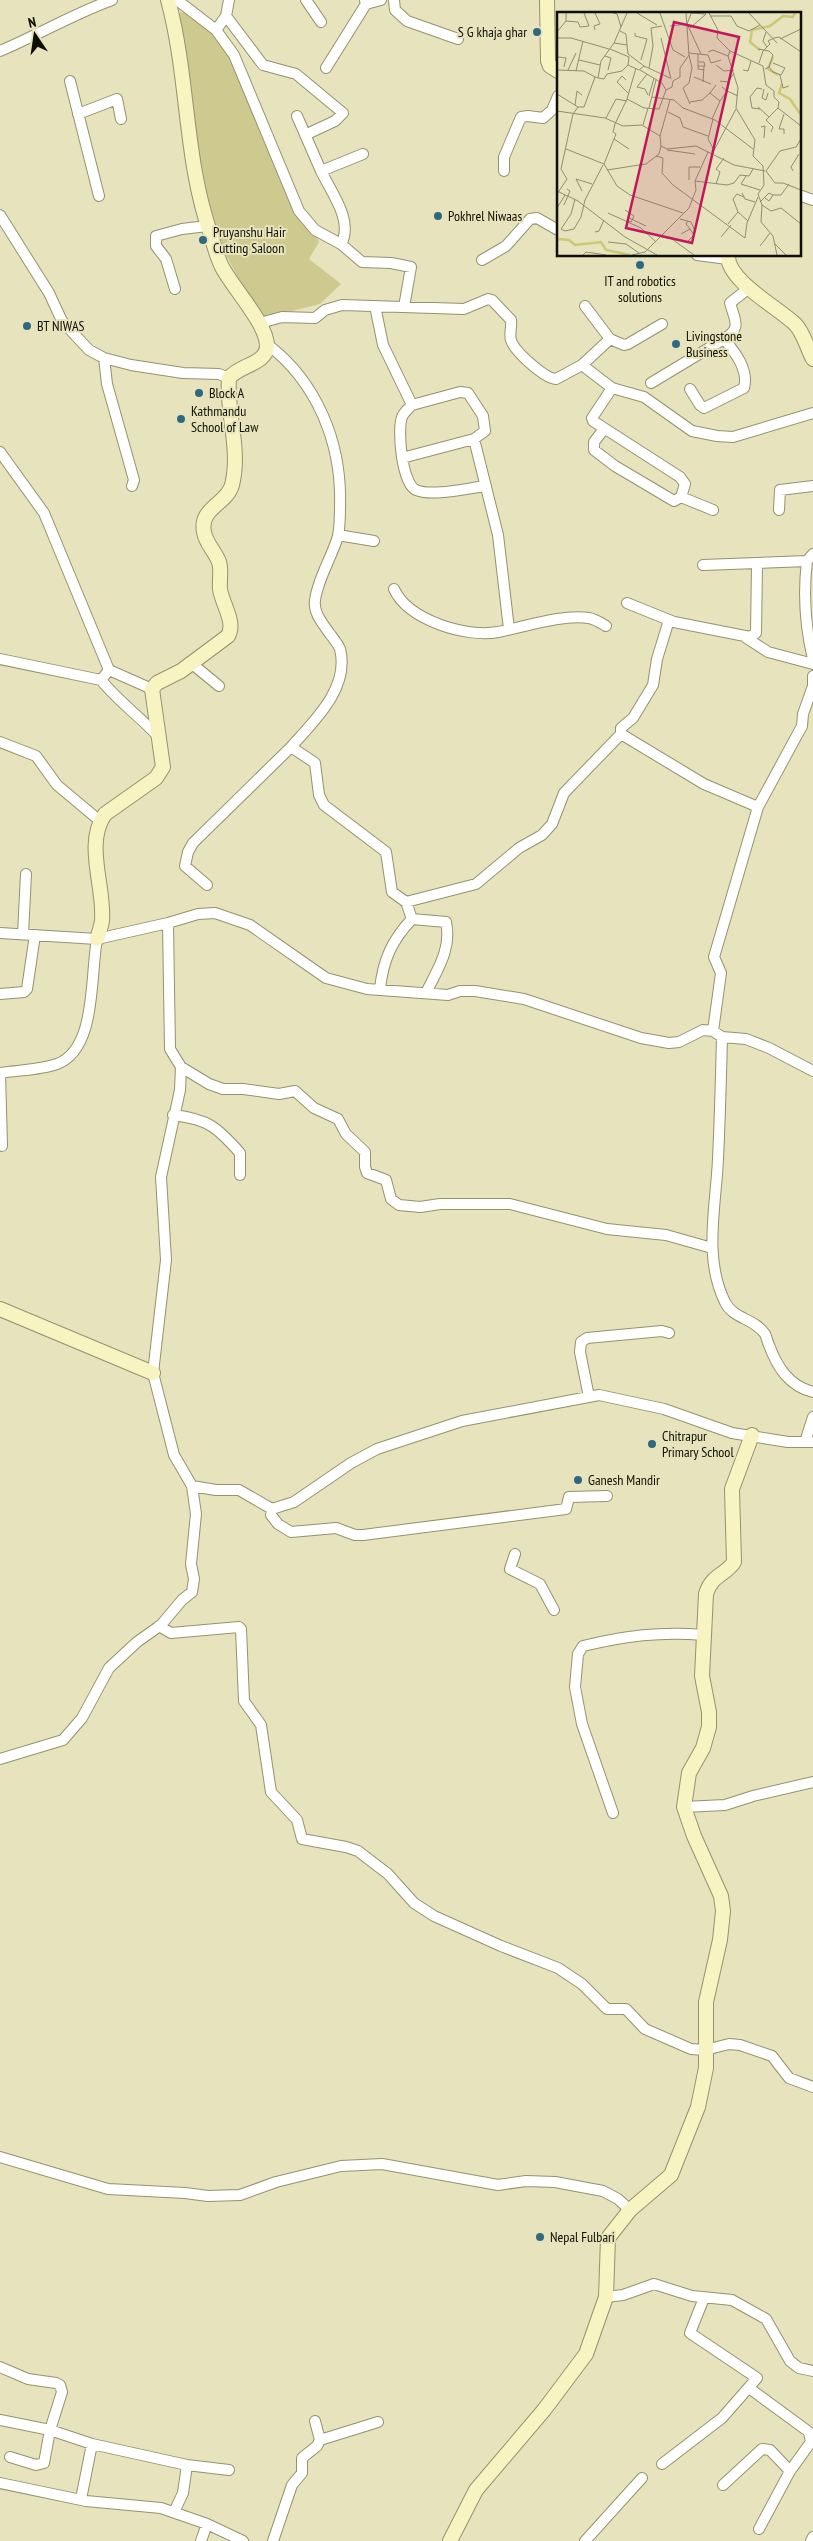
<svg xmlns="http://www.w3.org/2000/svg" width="813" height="2541" font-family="'PT Sans Narrow',sans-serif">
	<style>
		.green { fill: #cec98f }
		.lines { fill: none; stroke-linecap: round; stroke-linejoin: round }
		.street-casing { stroke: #95926f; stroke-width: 12 }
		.secondary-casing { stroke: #95926f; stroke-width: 16 }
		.street { stroke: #fff; stroke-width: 10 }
		.secondary { stroke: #f8f4c1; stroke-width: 14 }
		.poi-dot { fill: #306882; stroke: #e6e3bd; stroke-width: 2 }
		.labels { text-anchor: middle; stroke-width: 4; stroke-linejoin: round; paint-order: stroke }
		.poi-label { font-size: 14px; fill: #0f0e03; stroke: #e6e3bd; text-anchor: start }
		.inset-river { fill: none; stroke: #cec776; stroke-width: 2.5 }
		.inset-road { fill: none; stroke: #908e73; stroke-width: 1 }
		.view { fill: #c2185b; fill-opacity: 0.15; stroke: #c2185b; stroke-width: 2.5 }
		.inset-edge { fill: none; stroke: #0f0e03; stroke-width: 2.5 }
	</style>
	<rect width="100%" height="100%" fill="#e6e3bd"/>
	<path class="green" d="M181,12c21,5 37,29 51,45l87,185 -10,17 32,25 -21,20 -60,15 -42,-79 -14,-42 -27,-180z"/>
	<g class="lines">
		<g class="street-casing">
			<path id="street" d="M177,0l39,30 18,25 65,156 16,19 26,14 21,18 29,1 20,4 -7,40
				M306,0l15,22
				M365,0l1,4 15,-4
				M394,0l1,10 12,11 51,18
				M226,16l37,49 33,9 47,39 -8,8 -30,14
				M216,30l10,-14 3,-16
				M0,51c38,-16 73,-37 112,-51
				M326,68l40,-64
				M70,81l29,115
				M78,114l39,-15 4,20
				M297,116l24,55
				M504,171v-14l17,-40 7,-1 15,2 9,-8 6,-14
				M799,195l14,5
				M0,215l49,78 13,28 27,29 15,8 27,7 52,8 36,1 10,4
				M341,244c13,-23 -10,-52 -20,-73l42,-17
				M697,255l31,4
				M482,260l24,-14 24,-27 7,-1 21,12
				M175,289l-9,-30 -10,-13v-10l26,-7 25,-3
				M375,306l8,39 29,60c-4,4 -8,7 -10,12 -5,13 0,67 14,73 16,7 52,-2 70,-4
				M585,306l25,33
				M260,323l22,-6 33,1 10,-8 17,-5 122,4 24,-10 4,1 19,20c1,7 -2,14 0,20 3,11 33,38 45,39l26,-14 28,-26 14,6 4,-1 34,-20
				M267,344c50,38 75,99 73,162 0,9 0,20 -2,30 -6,21 -20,42 -23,64 -2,13 8,24 15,34 3,4 8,10 10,15 10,39 -26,72 -49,98l24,16 4,32 5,10 62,47 6,40 14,10 6,17
				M104,358l3,26 27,96 -2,6
				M582,365l30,23 -20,30 1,3 87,56 5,7 -4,13 -7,4 -59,-35 -21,-16v-8l10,-13
				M651,383l73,-44
				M612,388l32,9 48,34 25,5 16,1 80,-24
				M690,389l10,16 4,3 40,-20c5,-18 -9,-36 -20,-49 18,-11 11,-18 6,-36l19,-15
				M474,439l24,96 11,94
				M0,452l44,61 65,157 43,19
				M402,458l72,-19 11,-8 -2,-15 -15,-23 -8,-1 -48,13
				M681,497l32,13
				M779,510l1,-20 33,-4
				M338,535l36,6
				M807,561c-4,33 -2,65 6,98
				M703,565l104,-4 6,-7
				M394,589c14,31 72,49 104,43 26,-5 64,-18 91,-14 6,1 12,5 17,8
				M627,603l47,19 76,15 6,-4 1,-69
				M669,620l-12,39 -4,26 -20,33 -12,10v6l83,50 54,23 44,-81 1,-12 10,-28v-10
				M745,637l23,15 45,12
				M0,659l101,21 8,-10
				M191,663l28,23
				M101,680c17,21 38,36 57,56
				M0,742l36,14 21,29 43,36
				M207,885l-22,-19 3,-14 5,-9 98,-96
				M406,902l70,-18 43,-36 23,-13 10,-11 12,-31 57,-59
				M168,923l2,126 11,18 -1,23 -19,87 5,83 -13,113 21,82 18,31 24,4h23l33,19 22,-7 57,-39 26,-14 85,-28 137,-26 65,14 68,24 56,9h25
				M0,933l97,6 71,-16 30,-9 17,-1 35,12 76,53 41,11 81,6 12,-4h15l49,8 117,39 28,5 10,-1 24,-12 10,1 9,6 24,2 23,9 44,23
				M23,934l3,-60
				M380,989c3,-29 12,-49 32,-70l34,3c6,27 -9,48 -20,71
				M0,994l24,-2 3,-3 8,-54
				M713,1031l8,-58 -7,-16 44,-150
				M722,1037c-1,41 -2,81 -4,122 -2,47 -15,99 7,143 8,17 29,16 40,32 2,4 2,7 4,11 8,22 20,41 44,47
				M181,1067l28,17 14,5h20l36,5 16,-3 19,17 24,11 8,15 19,18v15l2,6 19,7 5,19 8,6 21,2 20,-3h70l97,25 59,6 46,13
				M0,1073c18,-3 40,-3 57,-9 40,-15 33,-88 40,-125
				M0,1073l2,73
				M173,1115c35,4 44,12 67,38v22
				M589,1397l-9,-45 1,-10 6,-4 75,-7 7,2
				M805,1442l8,-25
				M271,1515l7,9 13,8 45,-4 19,7h8l203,-26 3,-12 38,-1
				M515,1554l-5,15 30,15 14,26
				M159,1626l12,7 68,-6 2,2 3,72 17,24 10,67 26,28 5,19 44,8 12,4 30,23 26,29 20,13 67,30 57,22 24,16 25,25h19l19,20 46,20 14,1 24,-6 11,1 32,11 17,22 24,9
				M0,1759l63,-19 19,-22 27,-50 28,-26 24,-17 21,-25 10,-8 2,-13 -3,-15 5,-50 -4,-28
				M684,1807l41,-2 28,-9 60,-14
				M613,1813l-31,-89 -7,-37 3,-33 5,-8c41,-10 78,-15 121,-11
				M0,2157l108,32 77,4 23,3 32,-1 36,-13 65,-16 41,-2 116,21 28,-4 29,1 48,9 15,8 12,11
				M606,2297l17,-2 31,-11 38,12 40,4 34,19 24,42 9,7 14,3
				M0,2367l28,12 28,4 4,2 2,7 -12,38 -6,33 -8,2 -26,-8
				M749,2388l60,44 2,10 -21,29 -31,58
				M0,2420l50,10 42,14 95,21 42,5
				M320,2440l58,-18
				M662,2464l60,-46 35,-40 -67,-45 14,-35
				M0,2483l86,18 75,7 46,16 36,17
				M723,2485l39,-36 8,1 20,21
				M81,2499l11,-55
				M174,2512l9,-19 4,-28
				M201,2541l6,-17
				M273,2541l19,-56 10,-12v-15l15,-12 3,-6 -5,-19
				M585,2541l57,-63
				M811,2541l2,-4"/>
		</g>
		<g class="secondary-casing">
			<path id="secondary" d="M547,0l1,61 2,5 8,5
				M728,255c-2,25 52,54 67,69 9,9 12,24 18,35
				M97,939c2,-6 4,-12 5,-18 3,-34 -18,-77 3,-107l51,-36 7,-11 -11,-78 5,-6 24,-12 47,-35c8,-14 -6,-32 -8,-47 -1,-9 2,-18 -1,-27 -4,-11 -13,-18 -15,-30 -5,-24 23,-28 28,-47 9,-36 -6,-72 -3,-107 10,-13 38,-14 38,-32 0,-22 -34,-58 -45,-79 -5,-10 -8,-21 -11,-32 -27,-75 -22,-158 -43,-235
				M0,1309l153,64
				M450,2541l26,-51 68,-80 42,-56 20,-57 2,-59 22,-28 41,-35 27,-68 8,-39v-66l14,-62 3,-29 -2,-15 -27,-60 -10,-29 5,-34 14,-25 6,-21v-15l-7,-36 4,-82c6,-20 19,-18 28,-32l-2,-73 20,-54"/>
		</g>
		<use href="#street" class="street"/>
		<use href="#secondary" class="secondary"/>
	</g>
	<g class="poi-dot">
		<circle cx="537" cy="32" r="5"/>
		<circle cx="438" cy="216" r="5"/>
		<circle cx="203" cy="240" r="5"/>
		<circle cx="640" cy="265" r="5"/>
		<circle cx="27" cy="326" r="5"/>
		<circle cx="676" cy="344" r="5"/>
		<circle cx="199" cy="393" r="5"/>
		<circle cx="181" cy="419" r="5"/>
		<circle cx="652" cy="1444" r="5"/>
		<circle cx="578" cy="1480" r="5"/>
		<circle cx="540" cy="2237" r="5"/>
	</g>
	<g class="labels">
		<g class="poi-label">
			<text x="527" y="37" text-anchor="end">S G khaja ghar</text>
			<text x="448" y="221">Pokhrel Niwaas</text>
			<text x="213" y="237">Pruyanshu Hair<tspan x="213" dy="16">Cutting Saloon</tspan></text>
			<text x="640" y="286" text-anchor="middle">IT and robotics<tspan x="640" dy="16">solutions</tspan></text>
			<text x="37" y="331">BT NIWAS</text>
			<text x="686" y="341">Livingstone<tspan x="686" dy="16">Business</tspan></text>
			<text x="209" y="398">Block A</text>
			<text x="191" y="416">Kathmandu<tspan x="191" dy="16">School of Law</tspan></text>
			<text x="662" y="1441">Chitrapur<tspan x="662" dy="16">Primary School</tspan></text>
			<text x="588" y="1485">Ganesh Mandir</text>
			<text x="550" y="2242">Nepal Fulbari</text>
		</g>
	</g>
	<g transform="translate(557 12)">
		<rect width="244" height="244" fill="#e6e3bd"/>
		<path class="inset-river" d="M203,38l-10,-8 2,-12 18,-4 13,-10 10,1 2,-4M216,45l-5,12 10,6M225,72l-3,9 11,6 11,16M1,227l11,1 6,5 26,-3 5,8 24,5"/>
		<path class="inset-road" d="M38,1l5,11 -6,2 1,4M56,1l4,1 4,13M80,1l20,12M103,1l13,37 12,7M133,1l16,1M152,1l9,17 -1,8 13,13 33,15 3,19 8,6v6l5,5 -1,6 23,18M192,1l28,30M153,4h21l6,10 12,5 11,-6M9,9l12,1 2,5 9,-1 -5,-13M113,14l17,-2 4,-10M131,14l13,28M133,16l16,-14M63,19l6,3 1,11M0,20l9,-11v-8M209,20l-3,9 4,6M78,21v3l12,3 -6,21M0,26h14l38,11M104,26l10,41M223,27l21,-10M57,31l13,2 1,9 16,12M53,37l19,8 -1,8M201,37l11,2 4,4 -4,12M173,39l-2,5 10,32 -2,20 19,32 -2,16 10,10 1,19 -6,9 4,11 -1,17 12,14 4,19M151,40l5,-2 15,6M132,41l19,2 3,8 10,-3M141,42v15l6,1M132,43l3,13 -3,15 -6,5 7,16M48,44l6,2 -3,12M1,45l8,1 -2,9M22,48l21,5M202,51l4,-12 7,-7 -2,-3 6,-3 5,-1 22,15M159,53l8,6 10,-1M141,54h7l-1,-4h-5M92,56l4,-22 -2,-18 11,-2M208,57l4,-2 4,5 8,3 4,-7 -12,-5M0,58l27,1 11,6M11,58l8,-17M83,58l22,13 4,7M186,58l5,1 3,-10M19,59l7,-30M90,62l-10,13 8,2 3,6M223,63l3,13 6,-2M137,65l17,7M41,66l6,1 3,-5 15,-3 6,-6 11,5 5,-4 26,12M69,68l-4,-4 -5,6 11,11M163,69l8,1 6,-9M146,70l1,-16M171,70l-1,9 11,5M159,73l-6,8 10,8 7,-10 -5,-4M207,77l-2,9 4,2 2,-7M0,82l21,13M92,84l5,-18M95,85l22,3 9,8 32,12 38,29M70,87l9,-31M113,88l-10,36 1,10 6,3 29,-3 38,19 31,6M133,90l12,-2 8,-7M18,93l2,-14 5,4M201,95l11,10 9,-9M92,96l7,-28M203,97l-8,-1 -2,-11 7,-9 5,1M0,99l48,7 18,8 19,-1 18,11M111,100l12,6 3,9 25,9M227,102l-5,15h5v5M212,105l-3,3 7,7 -2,5M49,106l10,-19 11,2M155,107l8,-18M156,107l-5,20 6,11M86,113l5,-17M204,115l4,-1 -1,12M57,127l15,10M9,137l38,15 13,22 13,9 53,18M110,138l28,4M155,142l24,-45M99,144l7,2 -1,15 11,12 72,53 2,-15 11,-26M47,152l12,-30 -3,-2 2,-8 12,-25 17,9 15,1 7,-19 6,-3 1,-6 7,-4v-9l9,-13 -3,-42M50,158l39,-6 13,-10 2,-8M209,159l14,-20 16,-4 5,-8M209,159l9,12h8l18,7M236,159l-2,-4 8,-13M189,164l-5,8 19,6M132,168v-13h11M138,169l32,4 7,-2 6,-8 9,1 4,-7M159,172l4,-12 -4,-3 8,-11M0,179l21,10 47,36 32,18M25,179l-6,-12 16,5M185,181l3,6 10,3M0,182l10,-15 -6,-10 12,-55 5,-7h6l11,-30 3,1 3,-17 13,-18 13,-30M216,183h8l8,-11M18,187l-4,15 -10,15 4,2 9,-2 7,-12 4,-17 18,-35M203,190l9,-9 4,2 -4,6 -4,-3M7,193l6,-14 -3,-2M205,193l9,6 10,-3 20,16M0,196l8,-13M68,198l9,6 -3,6 -3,-1M181,200l-5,-13 4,-5 7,3M51,201l33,15 15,14M70,205l19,9M123,207l11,3 4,9M171,212l10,-12 10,9M38,220l4,-1 5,-11M124,222l9,-5 -4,-5 2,-3M105,225l10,2 22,16M164,225l10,-12M131,229l6,-6 -4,-6M51,230l18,2 13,9M218,232l11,11M203,234l10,-13M26,243l3,-3 20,3M75,243l13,-3 44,-44 7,-18 -1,-9 13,-29"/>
		<path class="view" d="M117,10l65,15 -47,206 -66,-15z"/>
		<rect width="244" height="244" class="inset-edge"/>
	</g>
	<g transform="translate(35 35) rotate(347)" stroke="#e6e3bd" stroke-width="4" paint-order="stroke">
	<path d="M0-4L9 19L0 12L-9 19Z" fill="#0f0e03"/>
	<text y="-8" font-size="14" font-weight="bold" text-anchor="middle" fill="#0f0e03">N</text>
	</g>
</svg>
